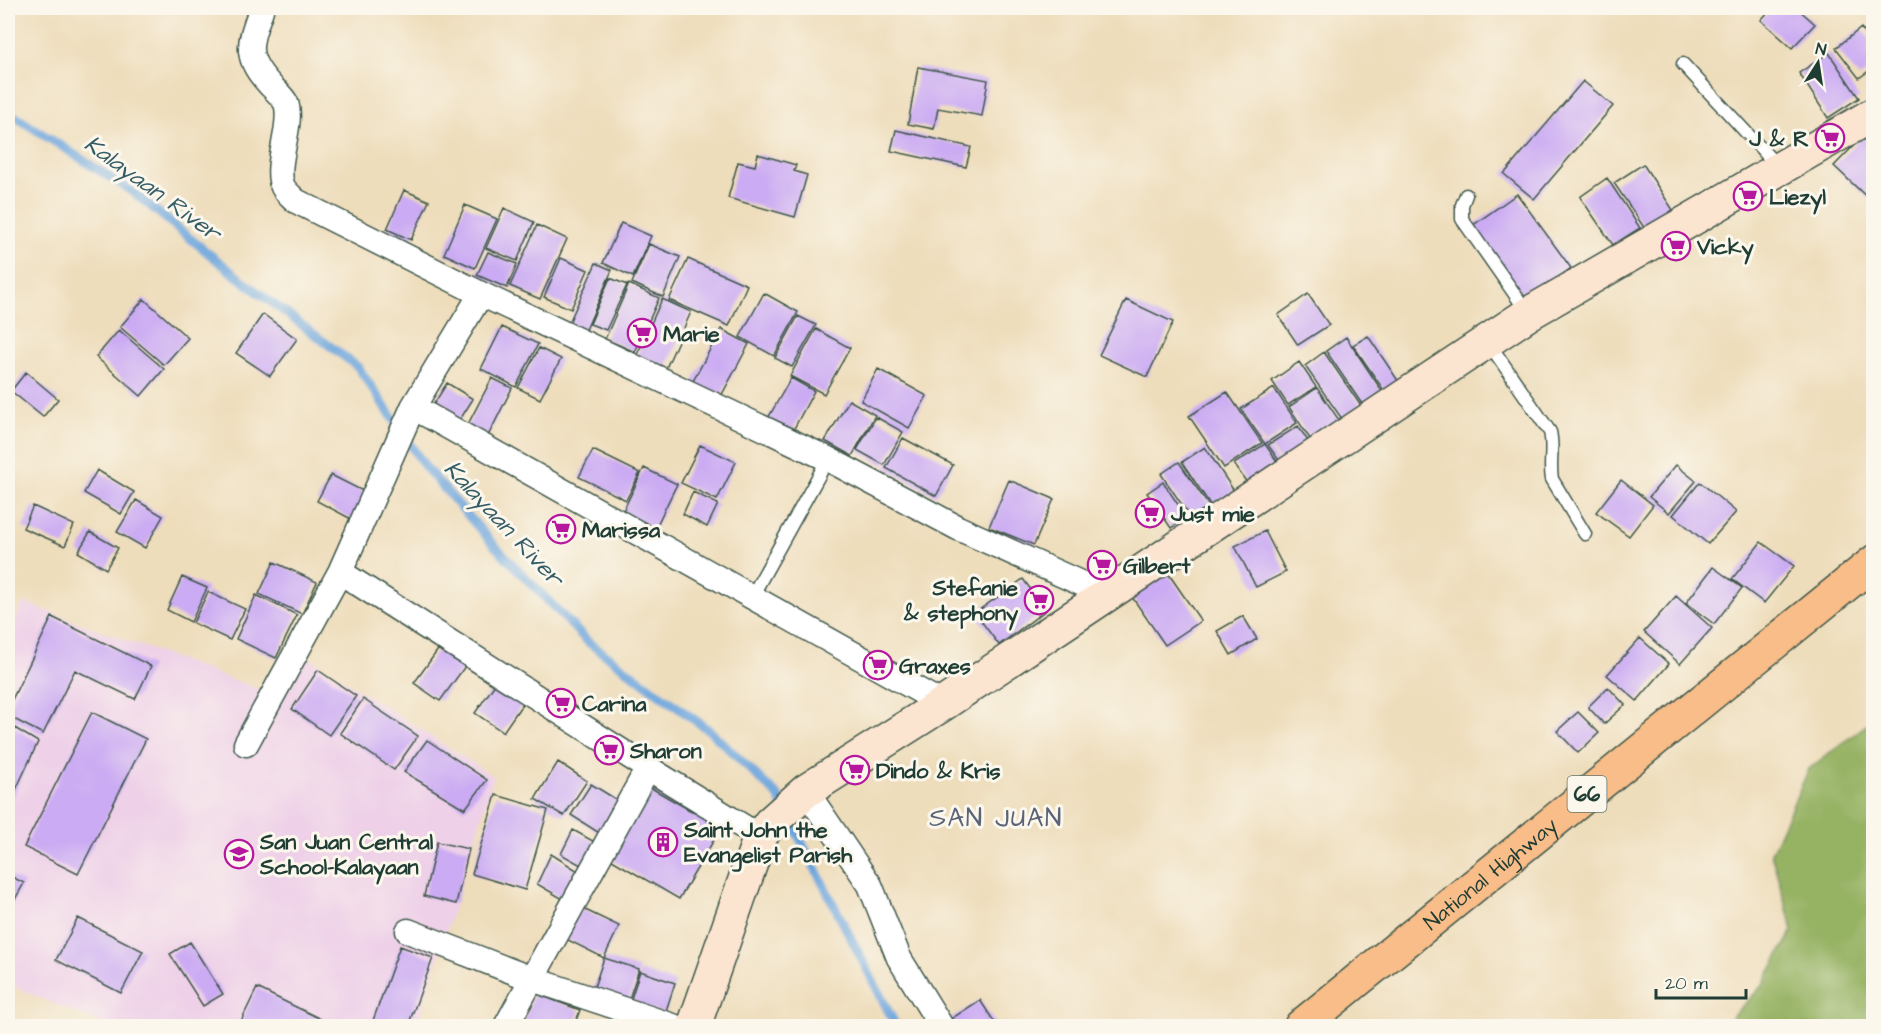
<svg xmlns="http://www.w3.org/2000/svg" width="1881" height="1034" font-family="'Architects Daughter',sans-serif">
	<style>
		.built { fill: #eed0e8 }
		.forest { fill: #96b264; stroke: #5a784c; stroke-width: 1.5 }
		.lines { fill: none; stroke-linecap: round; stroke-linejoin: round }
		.stream { stroke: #6da6dc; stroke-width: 9 }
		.building { fill: #cbabf3 }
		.lane-casing { stroke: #3e5548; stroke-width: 15 }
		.street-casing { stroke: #3e5548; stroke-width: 27 }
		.secondary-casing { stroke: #3e5548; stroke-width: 36 }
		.primary-casing { stroke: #3e5548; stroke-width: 36 }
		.lane { stroke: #fff; stroke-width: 12 }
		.street { stroke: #fff; stroke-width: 24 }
		.secondary { stroke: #fce5d0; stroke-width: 33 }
		.primary { stroke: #f8bd89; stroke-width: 33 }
		.labels { text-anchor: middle; stroke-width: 6; stroke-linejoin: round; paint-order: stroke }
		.shield { fill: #fbf7ec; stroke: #61756b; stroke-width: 1.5 }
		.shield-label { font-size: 21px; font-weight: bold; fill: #1f3d34 }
		.poi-label { font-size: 22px; font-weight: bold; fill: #1f3d34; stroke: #fbf7ec; text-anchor: start }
		.street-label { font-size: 22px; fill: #1f3d34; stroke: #fbf7ec }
		.water-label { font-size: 24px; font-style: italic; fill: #365c66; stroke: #fbf7ec }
		.quarter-label { font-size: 26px; letter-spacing: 1.5px; fill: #5b6477; stroke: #fbf7ec }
	</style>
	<rect width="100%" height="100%" fill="#fbf7ec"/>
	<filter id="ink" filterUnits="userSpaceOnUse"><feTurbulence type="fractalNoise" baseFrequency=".0167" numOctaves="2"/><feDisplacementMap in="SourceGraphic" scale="12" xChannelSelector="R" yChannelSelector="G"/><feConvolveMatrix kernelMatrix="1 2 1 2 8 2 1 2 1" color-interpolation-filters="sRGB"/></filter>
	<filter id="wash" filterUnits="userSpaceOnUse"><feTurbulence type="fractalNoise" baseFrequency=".008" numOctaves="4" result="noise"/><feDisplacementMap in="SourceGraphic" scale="24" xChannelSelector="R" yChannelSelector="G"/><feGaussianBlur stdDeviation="1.35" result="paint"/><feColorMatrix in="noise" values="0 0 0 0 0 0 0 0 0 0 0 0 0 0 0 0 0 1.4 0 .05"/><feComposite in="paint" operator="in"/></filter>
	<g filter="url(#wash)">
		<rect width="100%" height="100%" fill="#edb"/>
		<path class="built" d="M23,602l240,89 29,-44 202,130 -77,249h-311l-98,-42v-23l10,-25 -10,-4v-293z"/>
		<path class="forest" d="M1873,720v306h-150l39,-40 31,-56 -22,-77 38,-84z"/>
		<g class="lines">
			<path class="stream" d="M8,112l125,80 106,86 119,89 68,101 69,78 93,96 122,89 68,65 118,230"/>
		</g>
		<g id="blocks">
			<path class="building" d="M1772,8h25l18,16 -23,24 -31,-28z
				M1861,28l13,16v23l-15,11 -23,-30z
				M1829,53l30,45 -31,20 -29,-45z
				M918,67l70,13 -6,36 -44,-8 -4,21 -26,-5z
				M1583,81l30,25 -79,93 -30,-25z
				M896,130l75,17 -5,20 -75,-16z
				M1866,133l8,8v60l-2,1 -38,-36z
				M758,154l38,11 -2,6 13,4 -12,42 -67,-19 10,-36 17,4z
				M1643,164l30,46 -28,19 -31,-46z
				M1607,178l33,50 -27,17 -33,-48z
				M404,190l25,11 -18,39 -24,-11z
				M1517,194l54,74 -45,33 -54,-75z
				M465,205l32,14 -22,49 -31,-14z
				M504,208l30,14 -17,39 -31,-13z
				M621,223l30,13 -18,41 -30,-14z
				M537,225l30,14 -27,60 -30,-13z
				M649,244l31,13 -17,40 -31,-14z
				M488,252l29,12 -10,24 -30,-13z
				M561,258l27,12 -17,39 -27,-12z
				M688,259l59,26 -18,41 -60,-26z
				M596,263l16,7 -27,62 -17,-7z
				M610,278l17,7 -21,45 -16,-6z
				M629,284l30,14 -24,54 -30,-13z
				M764,293l34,19 -24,44 -34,-19z
				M1308,294l21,31 -31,20 -20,-30z
				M144,299l44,39 -24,27 -44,-38z
				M662,299l29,13 -25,56 -29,-13z
				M1126,300l47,22 -26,55 -48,-22z
				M263,314l34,25 -27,37 -34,-23z
				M798,316l18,9 -24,42 -17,-9z
				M502,327l36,17 -22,43 -35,-18z
				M721,329l28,15 -30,56 -28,-15z
				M816,329l34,19 -26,46 -34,-18z
				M119,330l45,39 -23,27 -45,-39z
				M1368,336l33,49 -14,10 -34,-50z
				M1346,337l38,57 -20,13 -38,-56z
				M539,348l22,11 -21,40 -22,-11z
				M1324,352l37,54 -19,13 -37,-53z
				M1299,362l17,25 -28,18 -16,-24z
				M878,369l49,27 -18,32 -48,-27z
				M26,372l32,27 -15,18 -32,-26z
				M492,378l20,10 -27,54 -21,-10z
				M791,378l23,13 -23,43 -24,-14z
				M447,383l26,16 -17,27 -26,-16z
				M1274,388l23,35 -32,21 -24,-35z
				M1317,388l24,35 -29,19 -23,-35z
				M1227,392l35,51 -38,25 -35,-52z
				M849,400l26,15 -23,41 -27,-15z
				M876,417l27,15 -19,33 -27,-15z
				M1298,426l12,18 -29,19 -13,-18z
				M903,438l50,27 -17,31 -50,-28z
				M1265,444l13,19 -31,20 -13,-19z
				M700,445l36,17 -19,38 -36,-17z
				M1205,447l29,44 -23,15 -29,-44z
				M593,450l47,23 -14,27 -47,-23z
				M1179,462l30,44 -18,12 -30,-44z
				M1676,465l20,16 -27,32 -20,-16z
				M644,468l33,16 -24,49 -33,-16z
				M97,470l37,22 -13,22 -37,-21z
				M331,475l36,18 -14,27 -36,-19z
				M1009,480l45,19 -20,46 -45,-18z
				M1621,480l32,25 -24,31 -33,-24z
				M1163,482l24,36 -16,10 -24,-35z
				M1700,482l36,30 -28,32 -35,-29z
				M693,492l25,12 -11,23 -24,-13z
				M136,500l27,16 -18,32 -28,-16z
				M33,506l41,19 -9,21 -42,-18z
				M1265,531l21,41 -30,15 -21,-41z
				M90,532l28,16 -12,21 -28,-17z
				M1761,542l33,24 -30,37 -32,-24z
				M274,562l43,20 -15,32 -43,-20z
				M1713,567l29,21 -28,36 -28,-21z
				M1168,573l33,48 -36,24 -33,-48z
				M182,577l25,11 -16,34 -24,-12z
				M1023,579l23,31 -47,35 -24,-32z
				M208,592l37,17 -15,31 -37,-17z
				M256,595l41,20 -21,43 -40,-19z
				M1676,596l36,32 -32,36 -36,-32z
				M1243,616l14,23 -26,16 -14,-24z
				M52,617l99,49 -16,33 -60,-29 -32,64 -35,-18v-8z
				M1640,638l29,26 -32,37 -30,-26z
				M440,647l26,18 -26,36 -26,-18z
				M318,670l38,26 -27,39 -37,-26z
				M495,684l28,19 -20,29 -28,-19z
				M1608,687l17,18 -21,19 -16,-17z
				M363,699l55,37 -24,34 -54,-37z
				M92,712l54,27 -68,135 -54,-27z
				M1578,712l21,21 -21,20 -21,-22z
				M8,724l30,18 -30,65z
				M427,740l60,40 -22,29 -61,-37z
				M558,762l29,19 -23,35 -29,-17z
				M591,784l36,22 -20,32 -36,-23z
				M646,785l75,43 -42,71 -74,-43z
				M496,795l52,15 -23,80 -53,-16z
				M573,830l27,15 -12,24 -27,-15z
				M437,842l32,7 -13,55 -32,-8z
				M551,854l32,20 -15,28 -31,-18z
				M8,875l16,8 -16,29z
				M579,907l40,19 -15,32 -40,-20z
				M78,918l65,33 -22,42 -65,-33z
				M190,942l33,52 -20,12 -33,-52z
				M400,946l33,12 -25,68h-37z
				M604,958l35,11 -11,33 -35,-12z
				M640,971l35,12 -10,31 -35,-12z
				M257,988l78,38h-88l-7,-3z
				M534,993l46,17 -6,16h-52z
				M980,1000l17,26h-52l-2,-2z"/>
		</g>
	</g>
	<g filter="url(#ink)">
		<use href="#blocks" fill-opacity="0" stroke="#3e5548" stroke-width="1.5"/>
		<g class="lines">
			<g class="lane-casing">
				<path id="lane" d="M1683,64l96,104
					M1466,195l-4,10v14l66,94
					M1488,342l62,90c4,16 -1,32 2,47l33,55
					M751,598l77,-139"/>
			</g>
			<g class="street-casing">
				<path id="street" d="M261,10c-13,36 -17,47 10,76 5,5 12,11 15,17 8,22 -13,63 -3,84 2,4 9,10 13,14l185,93 347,165 130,69 149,67
					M413,407l530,297
					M340,572l308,196 112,69
					M246,744l94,-172 73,-165 68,-113
					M806,791l64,94 29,73 42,68
					M408,931l124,48 141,47
					M506,1026l142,-258"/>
			</g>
			<g class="secondary-casing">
				<path id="secondary" d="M694,1026l66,-189 10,-14 36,-32 137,-87 585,-390 346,-200"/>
			</g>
			<g class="primary-casing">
				<g id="primary">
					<path id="s1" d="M1301,1026l573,-464"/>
				</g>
			</g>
			<use href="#lane" class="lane"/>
			<use href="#street" class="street"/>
			<use href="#secondary" class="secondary"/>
			<use href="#primary" class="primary"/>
		</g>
	</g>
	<defs>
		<g id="supermarket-ring" transform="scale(1.5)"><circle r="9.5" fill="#fbf7ec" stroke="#b5179e" stroke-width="1.5"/><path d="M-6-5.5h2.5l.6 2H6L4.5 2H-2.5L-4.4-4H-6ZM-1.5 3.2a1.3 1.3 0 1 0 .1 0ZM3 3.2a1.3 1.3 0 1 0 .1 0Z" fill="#b5179e"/></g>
		<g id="building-ring" transform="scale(1.5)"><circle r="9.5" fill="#fbf7ec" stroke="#b5179e" stroke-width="1.5"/><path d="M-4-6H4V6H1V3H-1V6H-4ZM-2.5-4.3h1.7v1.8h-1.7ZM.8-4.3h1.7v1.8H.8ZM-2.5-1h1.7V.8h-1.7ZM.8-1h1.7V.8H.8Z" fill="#b5179e"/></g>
		<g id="school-ring" transform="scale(1.5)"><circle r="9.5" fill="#fbf7ec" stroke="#b5179e" stroke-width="1.5"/><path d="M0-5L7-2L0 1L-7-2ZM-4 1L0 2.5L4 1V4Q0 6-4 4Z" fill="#b5179e"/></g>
	</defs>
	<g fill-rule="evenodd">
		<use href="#supermarket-ring" x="1830" y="138"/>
		<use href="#supermarket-ring" x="1748" y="196"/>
		<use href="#supermarket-ring" x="1676" y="246"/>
		<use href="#supermarket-ring" x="642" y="333"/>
		<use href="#supermarket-ring" x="1150" y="513"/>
		<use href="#supermarket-ring" x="561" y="529"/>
		<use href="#supermarket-ring" x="1102" y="565"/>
		<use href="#supermarket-ring" x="1039" y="600"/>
		<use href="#supermarket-ring" x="878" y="665"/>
		<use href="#supermarket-ring" x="561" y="703"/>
		<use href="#supermarket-ring" x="609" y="750"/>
		<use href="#supermarket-ring" x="855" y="770"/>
		<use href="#building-ring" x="663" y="842"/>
		<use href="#school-ring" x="239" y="854"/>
	</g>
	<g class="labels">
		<rect class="shield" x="1567.5" y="776" width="39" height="36" rx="4.5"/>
		<g class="shield-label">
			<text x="1587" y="801">66</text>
		</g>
		<g class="poi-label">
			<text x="1809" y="146" text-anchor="end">J &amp; R</text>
			<text x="1769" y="204">Liezyl</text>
			<text x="1697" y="254">Vicky</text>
			<text x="663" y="341">Marie</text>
			<text x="1171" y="521">Just mie</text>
			<text x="582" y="537">Marissa</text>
			<text x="1123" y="573">Gilbert</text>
			<text x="1018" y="595" text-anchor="end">Stefanie<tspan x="1018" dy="25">&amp; stephony</tspan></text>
			<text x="899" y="673">Graxes</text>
			<text x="582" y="711">Carina</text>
			<text x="630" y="758">Sharon</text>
			<text x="876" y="778">Dindo &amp; Kris</text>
			<text x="684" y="837">Saint John the<tspan x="684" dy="25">Evangelist Parish</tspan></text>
			<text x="260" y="849">San Juan Central<tspan x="260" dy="25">School-Kalayaan</tspan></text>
		</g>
		<g class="street-label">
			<text dy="8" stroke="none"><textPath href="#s1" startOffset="243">National Highway</textPath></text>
		</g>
		<g class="water-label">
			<text transform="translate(153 188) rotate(36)" y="8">Kalayaan River</text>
			<text transform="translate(504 523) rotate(47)" y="8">Kalayaan River</text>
		</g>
		<g class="quarter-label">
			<text x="996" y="826">SAN JUAN</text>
		</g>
	</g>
	<rect width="1881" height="1034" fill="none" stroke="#fbf7ec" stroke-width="30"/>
	<g transform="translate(1818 63) rotate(12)" stroke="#fbf7ec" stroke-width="4.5" paint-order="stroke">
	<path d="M0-4.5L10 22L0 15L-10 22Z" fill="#1f3d34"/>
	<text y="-9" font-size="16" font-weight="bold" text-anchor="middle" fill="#1f3d34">N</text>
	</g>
	<path d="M1656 989v9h90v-9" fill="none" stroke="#1f3d34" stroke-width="3"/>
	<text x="1665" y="989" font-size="18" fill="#1f3d34" stroke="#fbf7ec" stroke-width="4.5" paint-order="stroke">20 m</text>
</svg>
